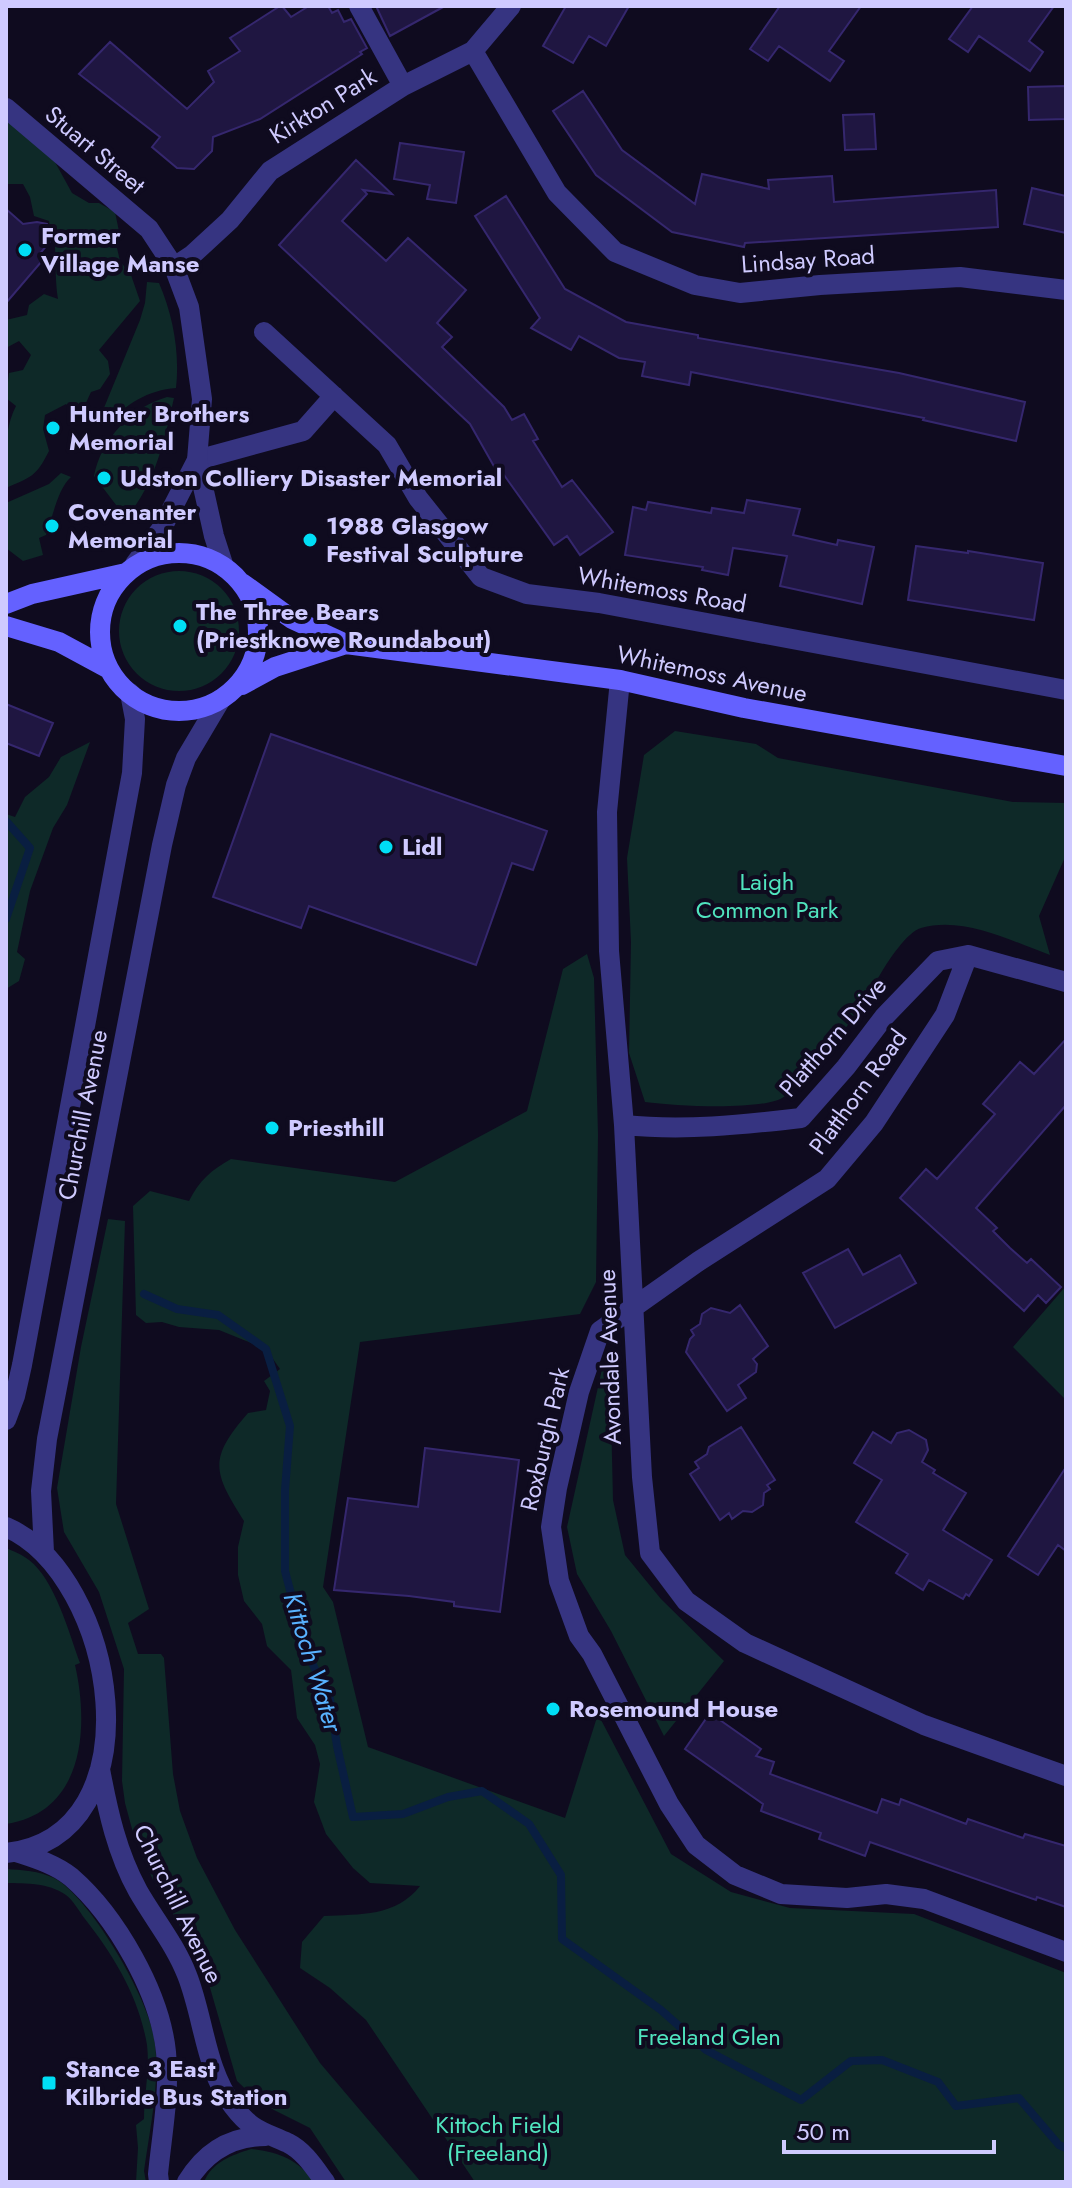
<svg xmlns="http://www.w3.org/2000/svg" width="1072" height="2188" font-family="Jost,sans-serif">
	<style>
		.green { fill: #0e2928 }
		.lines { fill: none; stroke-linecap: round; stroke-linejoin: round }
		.stream { stroke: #091e41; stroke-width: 8 }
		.building { fill: #1f1641; stroke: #35276e; stroke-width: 2 }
		.minor { stroke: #363481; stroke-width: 20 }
		.tertiary { stroke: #363481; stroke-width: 20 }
		.secondary { stroke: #6461ff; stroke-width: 20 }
		.poi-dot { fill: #00def5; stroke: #0f0b1f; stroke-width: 3 }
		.labels { text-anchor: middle; stroke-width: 8; stroke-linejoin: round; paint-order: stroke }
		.street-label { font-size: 24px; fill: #cfcaff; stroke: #0f0b1f }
		.poi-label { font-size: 24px; font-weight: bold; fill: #cfcaff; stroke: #0f0b1f; text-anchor: start }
		.park-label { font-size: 24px; fill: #50e4be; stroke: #0f0b1f }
		.water-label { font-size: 26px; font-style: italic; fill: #58b2ff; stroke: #0f0b1f }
	</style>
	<rect width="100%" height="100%" fill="#0f0b1f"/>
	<path class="green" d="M6,116l49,46 17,31 17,10h10l16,9 5,24 -3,12 3,13 11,14 9,26 -41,49 9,11 2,13 -10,15 -9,3 -6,13 -12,6 -7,-7 -21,11 -2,14 6,22c-13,26 -18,26 -43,37 0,-27 -3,-57 10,-82l-10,-8 3,-25 14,-3 8,-15 -12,-14 -13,7v-28l21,-5 2,-10 15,-11 14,5c-3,-18 -2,-35 -3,-52 -1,-9 -5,-16 -6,-26l-15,-5 -4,-19 -7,-13h-17z
		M147,282l12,1c14,32 21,70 17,105 -27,2 -52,16 -68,38l-9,-6 41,-100 5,-17z
		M167,397l7,1c-10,44 -19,86 -48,120l-32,-42c7,-37 38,-69 73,-79z
		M61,473l10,4c-14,13 -18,40 -25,58l-7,3 4,17 -20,6 -17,-13v-45l43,-19z
		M119 631a60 60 0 1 1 120 0a60 60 0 1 1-120 0Z
		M675,731l81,13 22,14 235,44 53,1v52l-27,61 11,39c-39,-14 -86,-39 -129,-27 -14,4 -32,32 -40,45 -22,39 -48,75 -80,107 -7,6 -14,17 -23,20 -29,10 -102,6 -133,2l-16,-49 2,-111 -4,-84 17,-103z
		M90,742l-23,63 -14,23 -23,63 -13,61 8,7 -6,22 -13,8v-175l9,3 10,-20 24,-20 12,-20z
		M587,954l7,24 4,157 -2,147 -16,32 -220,28 -37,245 10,15 35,145 197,71 33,-104 73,140 60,38 59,16 124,6 152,59v209h-591l-109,-162 -36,-32 -30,-20 2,-26 22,-26c36,-2 72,1 96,-30l-50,-3 -17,-15 -27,-34 -12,-32 6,-38 -5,-19 -18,-27 -6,-48 -24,-24 -5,-22 -18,-23 -6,-26v-28l6,-26c-31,-49 -36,-62 4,-108l18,-3 4,-19 -6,-10 16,-12 -14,-20 -47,-19 -40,-3 -17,-5 -16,1 -10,-8 -3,-109 17,-15 39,10c10,-20 22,-31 42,-42l164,23 132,-71 36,-142z
		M108,1219l17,2 -9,283 33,105 -21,14 10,31h23l3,4 9,116 7,37 17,47 38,72 85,133 101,119h-75l-36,-54 -36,-18 -20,-13 -17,-16 -33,-114 -51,-87 -18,-40 -10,-37 -3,-22 2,-112 -25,-77 -35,-60 -7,-44 24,-141z
		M1066,1286v114l-53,-53z
		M602,1369l8,2 3,129 12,55 36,44 63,62 -60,75 -53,-105 -34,-57 -10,-47z
		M6,1548c7,3 17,7 23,12 26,20 40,73 51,103l-5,2c14,61 10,147 -69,159z
		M6,1869c16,1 33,2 48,9 36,19 93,118 100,159 7,43 -4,90 -10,134l2,11h-10l2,-34 -2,-23 8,-6c0,-25 6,-49 3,-74 -8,-48 -33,-89 -62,-126 -6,-8 -12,-19 -19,-24 -19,-13 -39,-11 -60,-12z
		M251,2149c29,3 46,11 64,33h-111c8,-20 28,-27 47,-33z"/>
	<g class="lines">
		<path class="stream" d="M6,821l24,27 -24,71
			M144,1294l33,15 41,6 48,34 24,77 -5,64v81l21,80 24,48 7,47 16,71 50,-3 45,-17 34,-6 47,33 32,51 1,64 99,71 45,40 95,50 50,-39 31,-1 56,22 18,24 63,-8 40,47 7,3"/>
	</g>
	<path class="building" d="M280,6h2l9,11 18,-11h19l4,7 6,-3 6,12 7,-3 16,29 -7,4 2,2 -102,65 -47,18 -1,14 -18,18 -17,-1 -25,-21 8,-10 -81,-63 31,-32 77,67 27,-27 -6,-11 32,-20 -10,-13z
		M376,6h69l-55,30z
		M566,6h63l-23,40 -17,-10 -16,27 -30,-17z
		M780,6h81l-32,45 15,10 -14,20 -51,-35 -11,15 -18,-12z
		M973,6h81l-25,35 14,11 -13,19 -51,-35 -11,16 -19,-13z
		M1066,86v33l-37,1 -1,-33z
		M583,91l39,59 73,54 7,-30 67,15 -1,-9 64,-4 2,26 162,-12 2,37 -253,16 -1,4 -72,-15 -76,-57 -43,-64z
		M874,114l2,35 -31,1 -2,-35z
		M400,143l64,9 -8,51 -29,-4 3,-14 -36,-6z
		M356,160l36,34 -29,-4 4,4 -25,27 44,40 22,-23 58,52 -29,33 15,14 -10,10 62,60 8,13 12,-6 14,25 -5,2 29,46 10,-7 41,52 -33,23 -13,-19 -13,9 -50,-70 -4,2 -30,-53 -191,-179z
		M1032,188l34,8v37l-42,-9z
		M506,196l59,93 61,33 72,13v3l201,35 126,29 -9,39 -93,-21 1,-2 -233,-46 -2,13 -47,-9 3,-14 -26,-4 -40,-22 -8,14 -40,-22 9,-10 -65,-102z
		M6,209l17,15 14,-2 10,2 5,6 1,8 -15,18 4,5 -36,42z
		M747,500l53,9 -7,26 44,10 1,-5 36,7 -12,57 -82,-18 7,-30 -54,-8 -5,27 -26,-5 1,-3 -78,-12 8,-48 13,3 2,-8 63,11 1,-5 32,5z
		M916,546l52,7v-2l75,12 -9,57 -126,-20z
		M6,704l47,19 -14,33 -33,-13z
		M271,734l276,97 -14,39 -21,-7 -36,102 -167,-59 -8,22 -88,-31z
		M1066,1039v66l-90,103 21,20 -4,3 17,17 17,15 4,-4 30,28 -15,16 -8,-8 -14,16 -124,-113 26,-29 11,10 58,-65 -12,-10 37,-42 14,12z
		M848,1249l15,26 37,-20 16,28 -81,45 -32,-55z
		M740,1305l28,41 -15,13 4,5 -1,8 -18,13 8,13 -19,13 -41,-59 4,-13 4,-4 -3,-5 9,-6 2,-10 9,-6 19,5z
		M741,1427l34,53 -8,5 3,4 -6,4 -1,12 -11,7 -9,-1 -11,8 -3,-6 -9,7 -30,-46 9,-6 -4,-6 12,-8 2,-7z
		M909,1430l17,10 2,10 -6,12 13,8 -2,3 33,20 -23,37 49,30 -23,36 -3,-2 -3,5 -34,-19 -6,10 -27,-17 12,-19 -52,-32 26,-42 -28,-17 19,-31 18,11 6,-10z
		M425,1448l94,12 -19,152 -46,-6v-4l-45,-6 -75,-6 14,-92 70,9z
		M1066,1467v84l-8,-6 -20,30 -30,-19z
		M710,1713l51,36 -5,7 18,6 -4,12 107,39 5,-14 17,6 2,-6 65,25 2,-5 55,19 2,-4 41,12v61l-29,-10 -1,3 -166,-58 -5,14 -46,-17 2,-6 -60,-22 2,-7 -78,-55z"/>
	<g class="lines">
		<path class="minor" d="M359,6l44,80
			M473,51l84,142 58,59 80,33 45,8 80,-8 140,-8 106,13
			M174,267l18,-12 38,-35 40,-49 133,-85 70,-35 38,-45
			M264,332l123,113 31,53 63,79 46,17 72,9 467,87
			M197,460l106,-29 31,-35
			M620,680l-13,132 2,139 15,174 18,352 8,76 36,48 59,42 179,82 142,51
			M968,955l-23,60 -71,108 -47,56 -128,82 -99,70 -21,61 -22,96 -6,39 8,54 20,55 13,18 77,150 27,41 39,30 46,19 66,4 39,-4 38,5 142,53
			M624,1125c60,6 117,0 177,-7l45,-51 38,-50 54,-56 30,-6 98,27"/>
		<path class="tertiary" d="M6,108l143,121 25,38 15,40 13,92 -5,61 17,76 10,31
			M135,564l27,-36 35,-68
			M6,1420l9,-24 7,-31 110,-592 3,-54 -5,-26
			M6,1527c111,48 154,309 0,326
			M44,1552l-3,-61 6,-52 115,-594 14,-60 10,-27 35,-59
			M100,1769c8,43 17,84 38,122 16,28 37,53 49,84 17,43 18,94 46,131 19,25 29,25 55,37 16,8 26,24 37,39
			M16,1852c18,6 39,12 55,25 45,39 89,116 95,175 4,41 -4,81 -8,122l1,8
			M187,2182c18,-30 44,-46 79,-46"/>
		<path class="secondary" d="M100 632a79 79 0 1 1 158 0a79 79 0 1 1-158 0Z
			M242,583l50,36 54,25 274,36 124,28 322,58
			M6,604l26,-10 94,-21
			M6,626l53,16 50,27
			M242,685l33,-18 71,-23"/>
	</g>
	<g class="poi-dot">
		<circle cx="25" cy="250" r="8"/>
		<circle cx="53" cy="428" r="8"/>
		<circle cx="104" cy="478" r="8"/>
		<circle cx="52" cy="526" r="8"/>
		<circle cx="310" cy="540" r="8"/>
		<circle cx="180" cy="626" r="8"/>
		<circle cx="386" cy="847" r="8"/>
		<circle cx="272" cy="1128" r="8"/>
		<circle cx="553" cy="1709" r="8"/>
		<rect x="41" y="2075" width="16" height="16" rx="4"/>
	</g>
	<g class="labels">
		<g class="street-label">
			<text transform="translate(323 106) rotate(-32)" y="8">Kirkton Park</text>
			<text transform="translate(95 150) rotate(40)" y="8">Stuart Street</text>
			<text transform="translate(808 260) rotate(-4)" y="8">Lindsay Road</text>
			<text transform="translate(662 590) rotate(10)" y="8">Whitemoss Road</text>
			<text transform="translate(712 674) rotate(12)" y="8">Whitemoss Avenue</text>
			<text transform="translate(833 1037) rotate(-49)" y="8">Platthorn Drive</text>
			<text transform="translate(858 1092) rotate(-54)" y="8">Platthorn Road</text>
			<text transform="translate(83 1115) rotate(-79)" y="8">Churchill Avenue</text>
			<text transform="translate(610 1357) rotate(-92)" y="8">Avondale Avenue</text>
			<text transform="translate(545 1439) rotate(-77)" y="8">Roxburgh Park</text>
			<text transform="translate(178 1904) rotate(64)" y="8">Churchill Avenue</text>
		</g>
		<g class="poi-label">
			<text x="41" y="244">Former<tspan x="41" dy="28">Village Manse</tspan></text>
			<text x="69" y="422">Hunter Brothers<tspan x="69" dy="28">Memorial</tspan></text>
			<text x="120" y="486">Udston Colliery Disaster Memorial</text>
			<text x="68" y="520">Covenanter<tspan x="68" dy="28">Memorial</tspan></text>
			<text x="326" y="534">1988 Glasgow<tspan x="326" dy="28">Festival Sculpture</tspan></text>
			<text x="196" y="620">The Three Bears<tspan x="196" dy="28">(Priestknowe Roundabout)</tspan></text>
			<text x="402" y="855">Lidl</text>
			<text x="288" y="1136">Priesthill</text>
			<text x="569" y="1717">Rosemound House</text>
			<text x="65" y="2077">Stance 3 East<tspan x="65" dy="28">Kilbride Bus Station</tspan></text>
		</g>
		<g class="park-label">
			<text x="767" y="890">Laigh<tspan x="767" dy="28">Common Park</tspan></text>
			<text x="709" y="2045">Freeland Glen</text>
			<text x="498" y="2133">Kittoch Field<tspan x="498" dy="28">(Freeland)</tspan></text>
		</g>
		<g class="water-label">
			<text transform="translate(313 1662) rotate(73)" y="9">Kittoch Water</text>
		</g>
	</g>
	<rect width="1072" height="2188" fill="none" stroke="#cfcaff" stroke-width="16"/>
	<path d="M784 2140v12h210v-12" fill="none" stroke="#cfcaff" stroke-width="4"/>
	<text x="796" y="2140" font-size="24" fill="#cfcaff" stroke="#0f0b1f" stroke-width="6" paint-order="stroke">50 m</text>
</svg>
